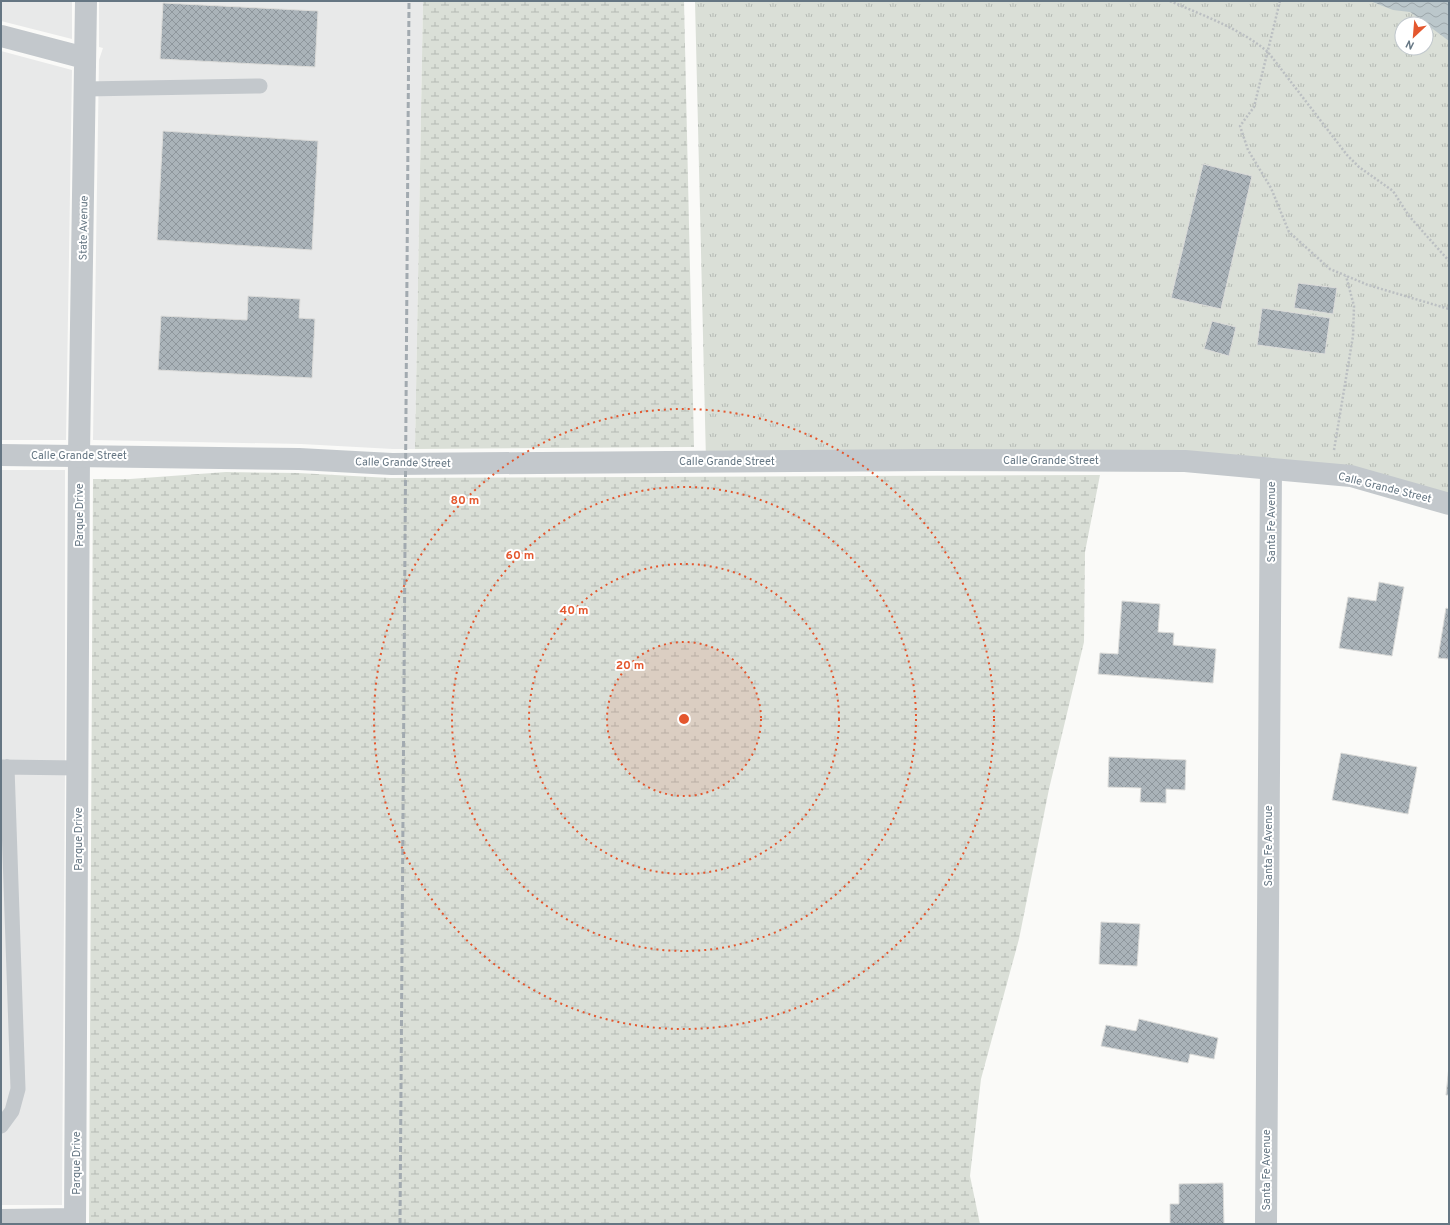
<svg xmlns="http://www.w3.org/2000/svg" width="1450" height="1225" font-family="Overpass,sans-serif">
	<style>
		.built { fill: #e8e9e9 }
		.grass { fill: url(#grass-tufts); fill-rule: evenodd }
		.wetland { fill: url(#wetland-marsh) }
		.water { fill: url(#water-waves) }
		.building { fill: url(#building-cross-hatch); stroke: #dcdcda }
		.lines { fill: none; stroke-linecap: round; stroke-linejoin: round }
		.path { stroke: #bbbfc2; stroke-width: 2.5; stroke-dasharray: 2 2; stroke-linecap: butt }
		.service { stroke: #c3c8cc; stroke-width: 15 }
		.minor { stroke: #c3c8cc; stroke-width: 22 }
		.tertiary { stroke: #c3c8cc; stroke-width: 22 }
		.rail { stroke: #a2aab0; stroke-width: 3; stroke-dasharray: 6 3; stroke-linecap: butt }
		.ring { fill: none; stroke: #e4572e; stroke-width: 2; stroke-dasharray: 2 4 }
		.labels { text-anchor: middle; stroke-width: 4; stroke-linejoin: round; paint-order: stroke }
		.street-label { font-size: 11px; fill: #657683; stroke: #fff }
		.centre { fill: #e4572e; stroke: #fff; stroke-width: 2 }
		.ring-label { font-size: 12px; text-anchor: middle; font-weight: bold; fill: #e4572e; stroke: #fff; stroke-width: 4; stroke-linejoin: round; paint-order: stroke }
	</style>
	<defs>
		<pattern id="grass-tufts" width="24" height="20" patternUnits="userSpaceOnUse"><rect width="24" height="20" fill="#dadfd7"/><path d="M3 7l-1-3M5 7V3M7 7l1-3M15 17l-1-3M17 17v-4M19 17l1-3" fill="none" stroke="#b4b9b4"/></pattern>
		<pattern id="wetland-marsh" width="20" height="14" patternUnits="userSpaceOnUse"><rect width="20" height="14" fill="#dadfd7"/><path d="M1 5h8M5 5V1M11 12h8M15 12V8" fill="none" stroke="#b4b9b4"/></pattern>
		<pattern id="water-waves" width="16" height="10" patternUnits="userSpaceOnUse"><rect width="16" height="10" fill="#bbc7cb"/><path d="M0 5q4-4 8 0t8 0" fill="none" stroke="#9ca6aa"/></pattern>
		<pattern id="building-cross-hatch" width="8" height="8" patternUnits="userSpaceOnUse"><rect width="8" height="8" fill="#aab3b9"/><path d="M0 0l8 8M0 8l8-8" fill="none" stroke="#8e969c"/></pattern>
	</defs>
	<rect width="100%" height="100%" fill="#fafaf8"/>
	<path class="built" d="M1,1h71v38l-71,-18z
		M99,1h324l-8,448h-22l-92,-5 -208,-4 6,-380 4,-12 -4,-1z
		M1,51l71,19 -6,370h-65z
		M1,470h64v299l-3,436h-61z"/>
	<path class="grass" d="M695,1h754v503l-119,-37 -624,-6zM1402,24h24v24h-24z"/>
	<path class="wetland" d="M423,1h261l10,446 -279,2z
		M226,472l72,1 92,5 710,-3 -15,77 -1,90 -35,147 -30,150 -38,140 -11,97 10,48h-891l4,-745h37z"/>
	<path class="water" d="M1370,1h79v40l-39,-29 -17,-2z"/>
	<path class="building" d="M163,3l155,8 -3,56 -155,-8z
		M163,131l155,10 -6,109 -155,-10z
		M1203,164l49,12 -31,133 -50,-11z
		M1298,283l39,5 -4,26 -39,-6z
		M248,296l52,3 -1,19 16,1 -3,59 -154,-8 3,-54 86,4z
		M1262,308l68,10 -5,36 -68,-9z
		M1212,321l24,6 -7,29 -25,-7z
		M1379,582l25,5 -12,69 -53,-8 9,-51 28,4z
		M1122,601l38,3 -2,28 16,1 -1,12 43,4 -3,34 -115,-9 2,-21 18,1z
		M1446,608l3,1v50l-11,-1z
		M1341,753l76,14 -9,47 -76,-14z
		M1109,757l77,3 -1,30 -19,-1v14l-26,-1 1,-14 -33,-1z
		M1101,922l39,2 -3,42 -38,-2z
		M1139,1019l79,19 -4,21 -24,-5 -2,9 -87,-17 5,-21 30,6z
		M1449,1066v29h-3z
		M1223,1183l1,41h-54v-20h9v-20z"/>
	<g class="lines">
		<path class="path" d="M1170,1c34,15 69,27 98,51l79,103 12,12 34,24 16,25 40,45
			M1280,1l-26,106 -14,19 8,24 23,38 18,44 41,37 38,16 81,24
			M1334,450l19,-114 1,-30 -8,-30"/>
		<path class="service" d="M85,89l175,-3
			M1,767l78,1
			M1,1126l11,-15 6,-22 -11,-322"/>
		<path class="minor" d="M1,36l84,22
			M1,1220l74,-1
			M75,1224l4,-769 7,-454
			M1266,1224l5,-755"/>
		<path class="tertiary" d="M1,455l298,4 93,5 539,-4 254,1 166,15 98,28"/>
		<path class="rail" d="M400,1224l9,-1223"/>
	</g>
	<circle cx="684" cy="719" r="77" fill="#e4572e" fill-opacity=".12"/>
	<g class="ring">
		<circle cx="684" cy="719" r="77"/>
		<circle cx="684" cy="719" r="155"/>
		<circle cx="684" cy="719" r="232"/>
		<circle cx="684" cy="719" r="310"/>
	</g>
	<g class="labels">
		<g class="street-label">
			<text transform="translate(83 228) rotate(-89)" y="4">State Avenue</text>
			<text x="79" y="459">Calle Grande Street</text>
			<text x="1051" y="464">Calle Grande Street</text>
			<text x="727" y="465">Calle Grande Street</text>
			<text transform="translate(403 462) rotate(1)" y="4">Calle Grande Street</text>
			<text transform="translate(1385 487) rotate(14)" y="4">Calle Grande Street</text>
			<text transform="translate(79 515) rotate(-90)" y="4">Parque Drive</text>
			<text transform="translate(1271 522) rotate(-90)" y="4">Santa Fe Avenue</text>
			<text transform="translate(78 839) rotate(-90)" y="4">Parque Drive</text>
			<text transform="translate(1268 846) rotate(-90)" y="4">Santa Fe Avenue</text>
			<text transform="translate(76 1163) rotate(-90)" y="4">Parque Drive</text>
			<text transform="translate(1266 1170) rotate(-90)" y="4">Santa Fe Avenue</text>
		</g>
	</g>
	<circle cx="684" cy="719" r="6" class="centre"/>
	<g class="ring-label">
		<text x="465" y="504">80 m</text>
		<text x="520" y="559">60 m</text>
		<text x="574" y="614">40 m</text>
		<text x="630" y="669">20 m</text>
	</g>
	<rect width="1450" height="1225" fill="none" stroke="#657683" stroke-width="4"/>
	<g transform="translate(1414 36) rotate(206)"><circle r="19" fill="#ffffff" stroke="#c1c8cd"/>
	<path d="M0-3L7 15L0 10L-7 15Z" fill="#e4572e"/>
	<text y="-6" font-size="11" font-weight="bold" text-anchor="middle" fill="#657683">N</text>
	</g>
</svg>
